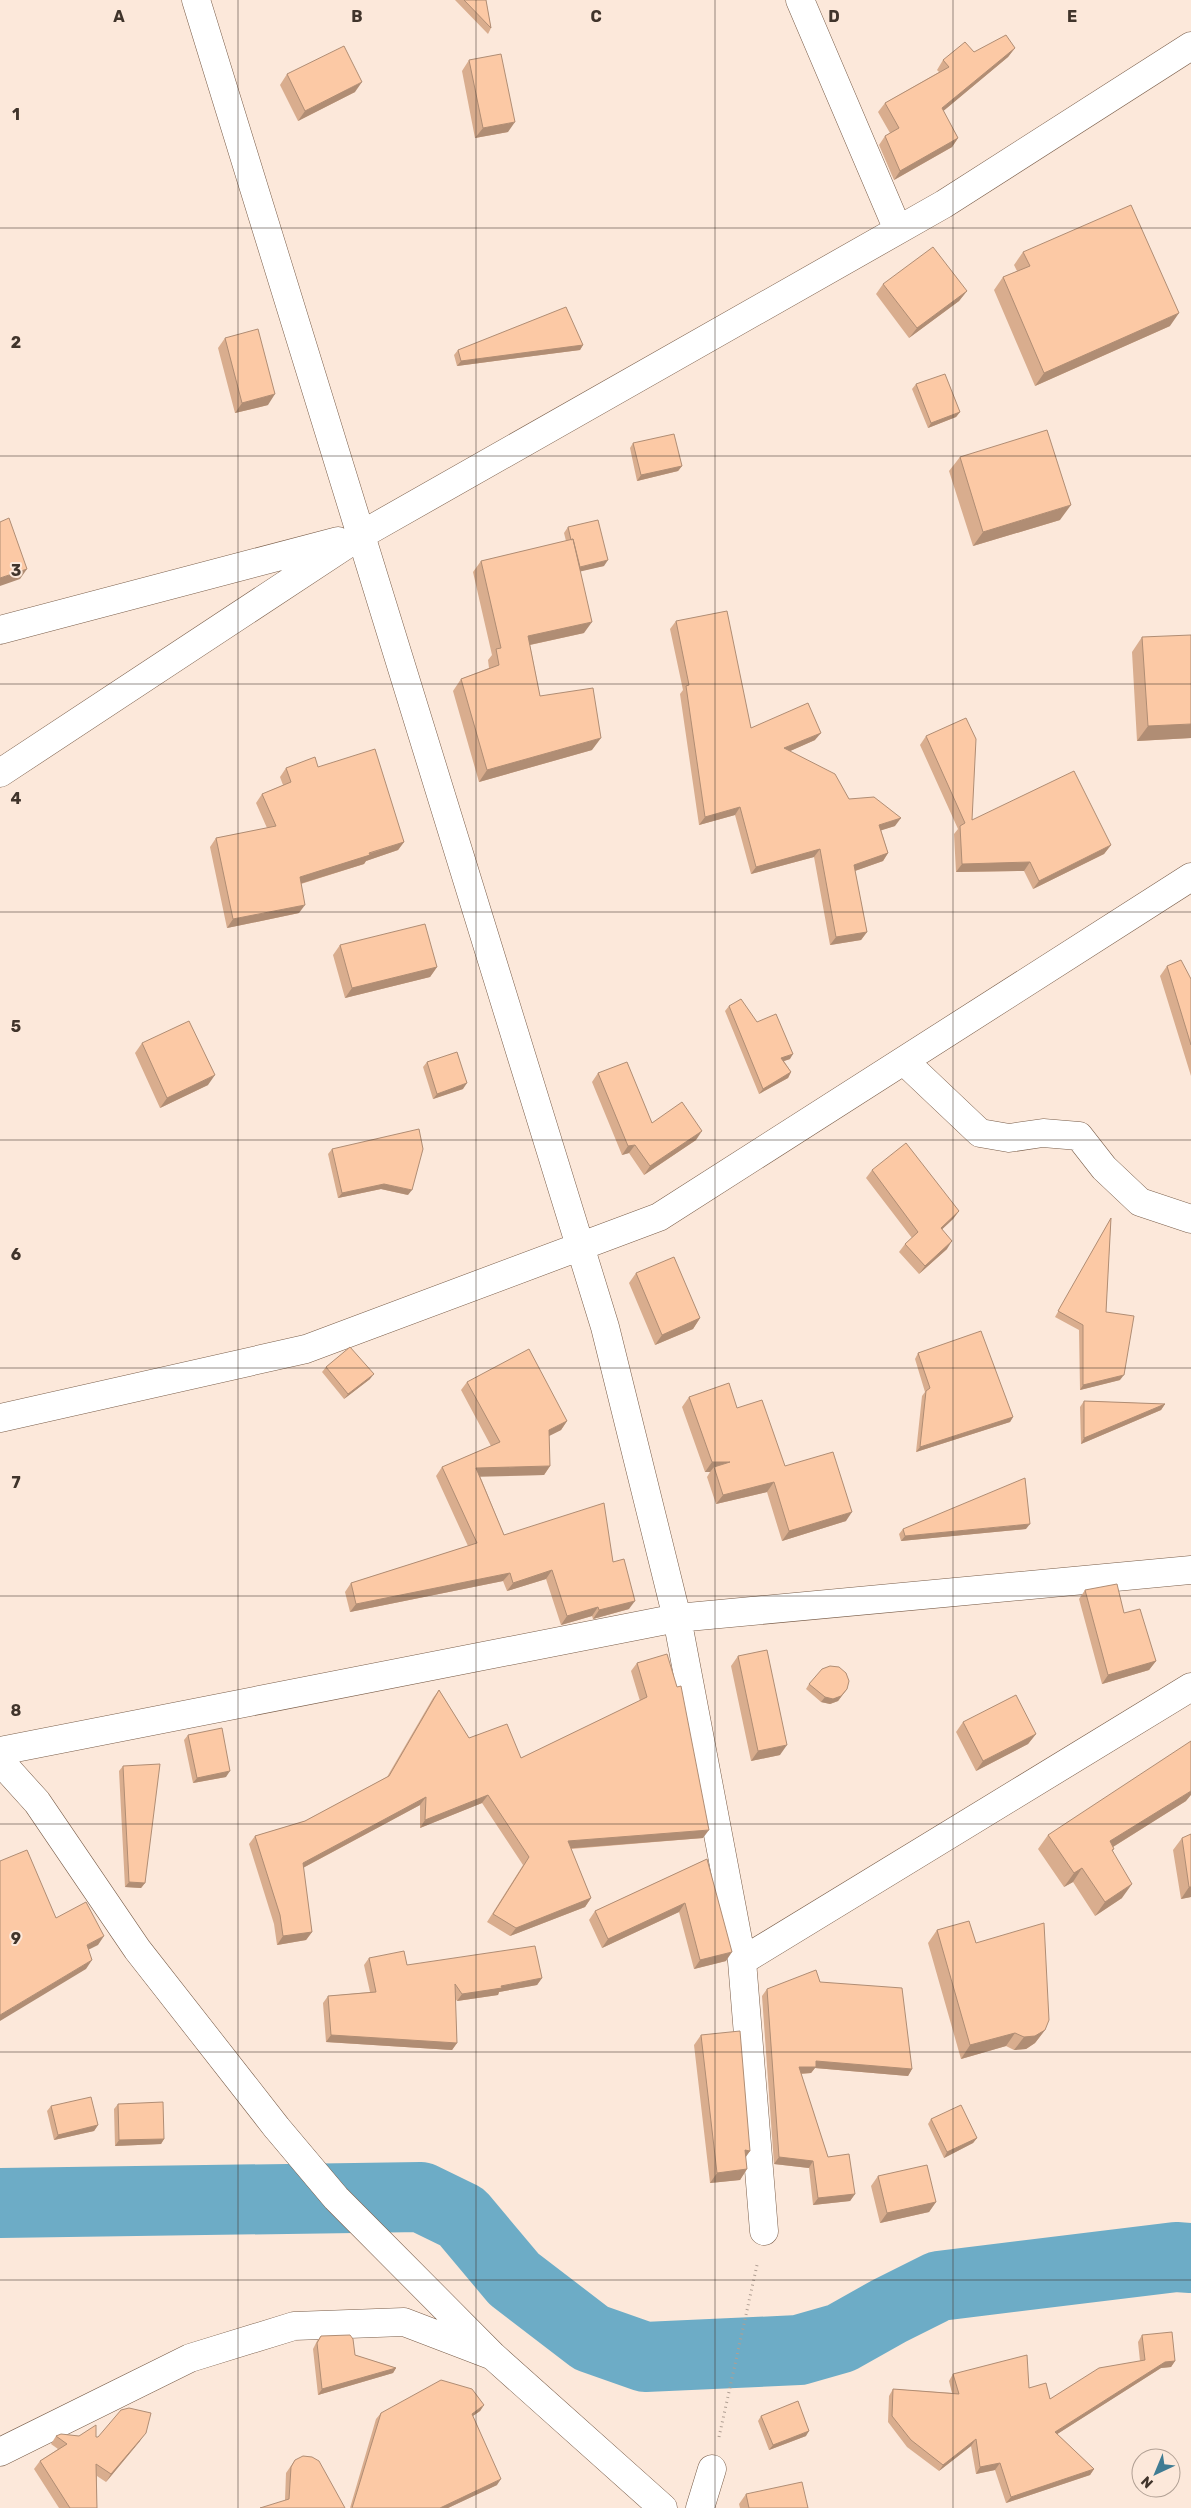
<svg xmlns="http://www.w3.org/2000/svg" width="1191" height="2508" font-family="Rubik,sans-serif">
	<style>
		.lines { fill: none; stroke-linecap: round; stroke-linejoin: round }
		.river { stroke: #6dacc6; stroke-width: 70 }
		.minor-casing { stroke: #795d49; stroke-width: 29 }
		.path { stroke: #b09f93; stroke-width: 3; stroke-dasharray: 1 4; stroke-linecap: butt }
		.minor { stroke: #fff; stroke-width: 28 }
		.wall { fill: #d9ad8e }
		.shaded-wall { fill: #b08d74 }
		.building { fill: #fcc9a5; stroke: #b08d74 }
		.grid { fill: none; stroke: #40342b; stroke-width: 1; stroke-opacity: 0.55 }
		.grid-label { font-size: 16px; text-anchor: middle; font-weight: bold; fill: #40342b; stroke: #fce8da; stroke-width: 4; stroke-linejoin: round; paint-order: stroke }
	</style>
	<rect width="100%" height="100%" fill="#fce8da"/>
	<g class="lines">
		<path class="river" d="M0,2203l421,-6 41,20 52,62 77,59 54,19 154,-7 42,-12 48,-27 50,-25 237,-29 15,1"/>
		<g class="minor-casing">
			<path id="minor" d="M196,0l409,1327 72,291 65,343 22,270
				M800,0l98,230
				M0,630l338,-89
				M0,773l361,-238 583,-331 247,-158
				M904,1061l76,72 29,5 34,-5 36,3 25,32 36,34 51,17
				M0,1418l306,-69 353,-132 532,-340
				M0,1751l677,-133 514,-48
				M0,1761l37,41 100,147 140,179 59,70 157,158
				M742,1961l449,-274
				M0,2452l190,-94 104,-32 110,-4 89,34 170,152
				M700,2508l12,-39"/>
		</g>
		<path class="path" d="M719,2437l38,-172"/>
		<use href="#minor" class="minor"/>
	</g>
	<path class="wall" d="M455,0h31l5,28 -3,6z
		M1015,48l-7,9 -65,54 15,27 -6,9 -58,33 -15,-35 6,-9 5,-3 -12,-21 7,-9 54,-31 -2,-2 6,-10 31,-8z
		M469,60l39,72 -33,6 -13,-67z
		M287,74l68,18 -57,29 -18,-36z
		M1023,252l147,74 -135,60 -41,-96 9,-13 14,-6 -3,-6z
		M883,284l84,7 -8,10 -50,37 -33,-44z
		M225,338l43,67 -33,8 -17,-65z
		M583,345l-3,5 -123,16 -3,-11 4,-5z
		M916,384l44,28 -4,5 -28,11 -16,-39z
		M633,443l49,23 -4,5 -41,10 -7,-33z
		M960,457l100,63 -87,26 -24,-75z
		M568,527l36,39 -24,5 4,62 -54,12 10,51 52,54 -113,32 -26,-91 8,-12 28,-11 -1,-8 4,-5 -19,-83 8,-11 85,-20 -2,-8z
		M676,621l75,107 64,12 -25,11 59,48 46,27 -14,4 7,23 -5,8 -28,10 12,61 -6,8 -31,5 -16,-88 -63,17 -16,-59 -36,10 -19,-131 3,-4 -13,-61z
		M1142,637l49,101 -54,3 -5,-89z
		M926,736l46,84 139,25 -7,9 -71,35 -9,-18 -68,1 -2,-38 4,-5 -38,-84z
		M318,767l86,75 -6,8 -32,11 -2,3 -63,20 -2,29 -72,15 -17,-81 6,-9 51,-10 -11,-25 6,-9 21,-9 -3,-8 6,-9z
		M340,945l97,22 -7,10 -85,21 -12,-43z
		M1167,966l24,13v97l-31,-100z
		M729,1006l28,16 33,37 -6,2 7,11 -3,6 -29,16 -34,-83z
		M142,1043l66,42 -48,23 -25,-55z
		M427,1062l36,27 -30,10 -10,-32z
		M598,1073l54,50 44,17 -52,35 -15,-22 -7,2 -30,-73z
		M332,1149l76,46 -27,-6 -43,9 -10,-44z
		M872,1170l87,41 -6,8 -11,10 5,20 -28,25 -20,-22 6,-8 7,-6 -46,-60z
		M1111,1218l-5,94 14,68 -40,10 -1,-60 -24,-13z
		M636,1273l64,45 -7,11 -38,16 -26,-62z
		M918,1353l95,64 -3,5 -94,30 6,-56 3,-4 -10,-33z
		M326,1367l44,12 -26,20 -22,-27z
		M467,1382l100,39 -6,9 -12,6 1,30 -6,9 -64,1 24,59 109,27 16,47 -36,10 -1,-3 -31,9 -15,-46 -39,12 -4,-10 -153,31 -5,-20 6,-9 117,-37 -32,-70 6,-9 49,-21 -30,-56z
		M689,1397l48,11 48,58 61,55 -64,20 -15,-49 -51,12 -9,-27 3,-5h-5l-23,-65z
		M1084,1401l81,3 -4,6 -80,34 -1,-37z
		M903,1529h123l-125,12 -2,-7z
		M1085,1590l39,23 32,48 -7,9 -47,14 -23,-85z
		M738,1656l42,99 -29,6 -20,-95z
		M637,1663l66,175 -132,11 20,49 -6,9 -75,29 -23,-14 36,-57 -41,-62 -62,25v-23l-117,63 9,64 -6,8 -29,5 -3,-21 -25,-80 6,-8 50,-15 82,-44 46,-79 6,-8 30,48 52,20 119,-57 -9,-30z
		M809,1684l38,5 -9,12 -8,3 -9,-2 -15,-13z
		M963,1722l73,12 -8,10 -52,27 -20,-39z
		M188,1735l38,42 -33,6 -9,-43z
		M123,1766l22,117 -4,5 -16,-1 -6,-116z
		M1186,1801l-73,46v4l9,47 -27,18 -22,-34 -9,5 -26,-38 10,-14z
		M1182,1838l9,59 -10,2 -8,-49z
		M707,1859l19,102 -32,8 -15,-57 -77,36 -13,-28 6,-9z
		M937,1930l39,13 69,87 -10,13 -9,6 -12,1 -8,-4 -45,13 -33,-116z
		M369,1958l38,7 135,13 -5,7 -38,7 -1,3 -41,6 -2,-3 2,45 -5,7 -126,-8 -3,-39 5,-7 42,-4 -6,-27z
		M820,1982l92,87 -4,7 -93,-8 -4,5 -10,1 27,83 27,37 -5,7 -37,4 -4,-37 -35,-4 -12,-168 5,-7z
		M701,2035l49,116 -5,6 2,12 -7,11 -30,3 -16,-138z
		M118,2104l46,35 -3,5 -46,2 -1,-37z
		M51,2106l47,19 -4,6 -40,9 -7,-29z
		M931,2119l46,19 -4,5 -29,15 -16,-34z
		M878,2176l58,26 -7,10 -49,11 -9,-37z
		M1142,2335l33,26 -4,6 -10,1 -104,66 37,35 -4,6 -84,28 -11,-33 -19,4 -5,-28 -32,25 -32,-24 -19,-25 1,-26 4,-7 59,4 -3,-12 4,-7 76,14 21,11 90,-38 -2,-19z
		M321,2336l34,19 41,13 -3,5 -75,22 -5,-46 4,-8z
		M484,2405l-4,6 -7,5 24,69 -49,23h-98l26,-89 5,-6z
		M761,2416l45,20 -37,14 -11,-29z
		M56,2436l40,1 44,4 -34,41 -9,-6v32h-38l-25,-39 6,-8 18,-12 -7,-5z
		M295,2460l50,48 -60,-8 1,-27z
		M746,2494l62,14h-68l-1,-4z"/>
	<path class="shaded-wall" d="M1015,48l-7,9 -73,61 7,-10z
		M362,82l-7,10 -57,29 7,-10z
		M515,122l-7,10 -33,6 8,-10z
		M958,138l-6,9 -58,33 6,-9z
		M967,291l-8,10 -50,37 8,-10z
		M1179,313l-9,13 -135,60 9,-13z
		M583,345l-3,5 -123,16 4,-5z
		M275,394l-7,11 -33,8 7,-10z
		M960,412l-4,5 -28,11 3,-5z
		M682,466l-4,5 -41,10 4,-6z
		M1071,505l-11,15 -87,26 10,-14z
		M608,560l-4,6 -30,7 4,-5z
		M27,569l-7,10 -20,7v-8z
		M592,622l-8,11 -64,14 8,-11z
		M1191,724v14l-54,3 11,-15z
		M821,733l-6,7 -36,16 5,-8z
		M601,738l-9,12 -113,32 8,-12z
		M740,807l-5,8 -36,10 6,-8z
		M901,818l-6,8 -22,7 6,-8z
		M404,842l-6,8 -32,11 -2,3 -71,22 7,-9z
		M1111,845l-7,9 -71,35 6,-8z
		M820,849l-6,8 -63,17 5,-7z
		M888,853l-5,8 -34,12 5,-8z
		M1030,862l-6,9 -68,1 6,-8z
		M305,905l-6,8 -72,15 6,-9z
		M867,932l-6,8 -31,5 6,-8z
		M437,967l-7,10 -85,21 7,-10z
		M793,1054l-3,5 -12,4 3,-5z
		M791,1072l-3,6 -29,16 4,-5z
		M215,1075l-7,10 -48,23 7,-10z
		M467,1083l-4,6 -30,10 4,-5z
		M702,1131l-6,9 -52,35 6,-9z
		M635,1145l-6,8 -7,2 6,-9z
		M384,1184l28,6 -4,5 -27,-6 -43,9 4,-5z
		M959,1211l-6,8 -18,17 6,-8z
		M952,1241l-5,8 -28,25 6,-8z
		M700,1318l-7,11 -38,16 7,-10z
		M374,1374l-4,5 -26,20 4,-5z
		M1124,1375l-4,5 -40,10 3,-5z
		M1165,1404l-4,6 -80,34 3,-6z
		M1013,1417l-3,5 -94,30 4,-5z
		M567,1421l-6,9 -18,9 6,-9z
		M712,1462h18l-16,5 -4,5h-5z
		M550,1466l-6,9 -74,2 6,-9z
		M774,1482l-7,10 -51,12 7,-9z
		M852,1512l-6,9 -64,20 7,-10z
		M1030,1524l-4,5 -125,12 4,-5z
		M552,1570l-6,9 -39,12 6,-8z
		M510,1573l-7,8 -153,31 6,-8z
		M635,1601l-6,8 -36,10 6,-9z
		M598,1607l-6,9 -31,9 6,-9z
		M1156,1661l-7,9 -47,14 6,-9z
		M847,1689l-9,12 -8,3 -9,-2 4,-5z
		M1036,1734l-8,10 -52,27 7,-10z
		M787,1745l-7,10 -29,6 7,-10z
		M230,1771l-4,6 -33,6 4,-5z
		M1191,1791v4l-5,6 -86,54 10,-14z
		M488,1795l-6,8 -62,25 5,-8z
		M426,1797l-6,8 -123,66 6,-8z
		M709,1830l-6,8 -141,11 6,-8z
		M1082,1868l-9,14 -9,5 10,-14z
		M129,1882l16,1 -4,5 -16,-1z
		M1132,1884l-10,14 -27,18 10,-14z
		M1189,1887h2v10l-10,2z
		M591,1898l-6,9 -75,29 6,-8z
		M685,1903l-6,9 -77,36 6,-9z
		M312,1932l-6,8 -29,5 6,-9z
		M104,1936l-6,9 -18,9 7,-9z
		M732,1952l-6,9 -32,8 6,-9z
		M92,1960l-6,9 -86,52v-6z
		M542,1978l-5,7 -38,7 -1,3 -41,6 5,-7z
		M1045,2030l-10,13 -9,6 -12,1 10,-13z
		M1015,2033l-9,13 -45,13 9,-14z
		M331,2035l126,8 -5,7 -126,-8z
		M816,2061l96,8 -4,7 -93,-8 -4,5 -17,1 5,-7z
		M98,2125l-4,6 -40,9 4,-5z
		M977,2138l-4,5 -29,15 3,-6z
		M164,2139l-3,5 -46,2 4,-6z
		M745,2150l5,1 -7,10z
		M779,2157l34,4 -4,7 -35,-4z
		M747,2169l-7,11 -30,3 7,-10z
		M855,2194l-5,7 -37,4 5,-7z
		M936,2202l-7,10 -49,11 7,-10z
		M1175,2361l-4,6 -10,1 -110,70 4,-6 110,-70z
		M396,2368l-3,5 -75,22 4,-6z
		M484,2405l-4,6 -13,9 5,-6z
		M809,2431l-3,5 -37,14 4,-5z
		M146,2433l-6,8 -34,41 5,-8z
		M976,2439l-5,7 -32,25 4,-6z
		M1000,2463l-5,7 -19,4 4,-7z
		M1094,2469l-4,6 -84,28 5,-6z
		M501,2479l-4,6 -49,23h-8z"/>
	<path class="building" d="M464,0h22l5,28z
		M1006,35l9,13 -73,60 16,30 -58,33 -15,-35 14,-8 -14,-25 64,-36 -6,-7 22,-18 9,10z
		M344,46l18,36 -57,29 -18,-37z
		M501,54l14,68 -32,6 -14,-68z
		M1131,205l48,108 -135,60 -41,-96 27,-11 -7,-14z
		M933,247l34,44 -50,37 -34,-44z
		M566,307l17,38 -122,16 -3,-11z
		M258,329l17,65 -33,9 -17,-65z
		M945,374l15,38 -29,11 -15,-39z
		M1047,430l24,75 -88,27 -23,-75z
		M674,434l8,32 -41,9 -8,-32z
		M9,518l18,51 -27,9v-56z
		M598,520l10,40 -28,7 -7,-28 -2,1 -3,-13z
		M573,539l19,83 -64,14 12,60 53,-8 8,50 -114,32 -26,-91 38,-14 -3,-16 5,-1 -20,-87z
		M727,611l24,117 57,-25 13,30 -37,15 51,26 14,25 25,-2 27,21 -22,7 9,28 -34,12 13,67 -31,5 -16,-88 -64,18 -16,-60 -35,10 -19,-131 3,-1 -13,-64z
		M1191,635v89l-43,2 -6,-89z
		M966,718l10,21 -4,81 102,-49 37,74 -72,36 -9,-19 -68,2 -2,-38 5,-3 -39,-87z
		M375,749l29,93 -35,11 1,2 -70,22 5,28 -72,14 -17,-81 60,-12 -14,-32 29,-12 -5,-14 29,-11 3,10z
		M425,924l12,43 -85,21 -12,-43z
		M1181,960l10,19v66l-24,-79z
		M741,999l16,23 19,-8 17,40 -12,4 10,14 -28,17 -34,-83z
		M189,1021l26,54 -48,23 -25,-55z
		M457,1052l10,31 -30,11 -10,-32z
		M627,1062l25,61 30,-21 20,29 -52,35 -15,-21 -7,1 -30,-73z
		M419,1129l4,20 -11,41 -28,-6 -42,9 -10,-44z
		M906,1143l53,68 -18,17 11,13 -27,25 -20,-22 13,-12 -46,-62z
		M1111,1218l-5,94 28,4 -10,59 -41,10v-60l-25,-14z
		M674,1257l26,61 -38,17 -26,-62z
		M981,1331l32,86 -93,30 6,-56 4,-3 -12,-35z
		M350,1347l24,27 -26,20 -22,-27z
		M529,1349l38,72 -18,9 1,36 -74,2 28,67 100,-32 9,59 11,-3 11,42 -36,9 -1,-3 -31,9 -15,-46 -39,13 -3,-10 -154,31 -5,-21 126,-40 -35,-76 58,-25 -33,-60z
		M729,1383l8,25 25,-8 23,66 48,-14 19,60 -63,19 -15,-49 -51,13 -9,-28 16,-5h-18l-23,-65z
		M1084,1401l81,3 -81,34z
		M1025,1478l5,46 -125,12 -2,-7z
		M1117,1584l7,29 16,-4 16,52 -48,14 -23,-85z
		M767,1650l20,95 -29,6 -20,-95z
		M667,1654l10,33 4,-1 28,144 -141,11 23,57 -75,30 -23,-14 36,-57 -41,-62 -63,25 1,-23 -123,66 9,69 -29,4 -3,-21 -25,-79 50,-15 84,-45 50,-86 30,48 38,-14 14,34 126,-61 -10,-34z
		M830,1666l9,1 7,6 3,8 -2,8 -6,7 -8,3 -8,-2 -16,-13 13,-15z
		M1016,1695l20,39 -53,27 -20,-39z
		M222,1728l8,43 -33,7 -9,-43z
		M1191,1741v50l-81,50 4,8 -2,1 20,34 -27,18 -23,-34 -8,5 -26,-38z
		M160,1764l-15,119 -16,-1 -6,-116z
		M1191,1834v53h-2l-7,-49z
		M27,1850l29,68 30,-16 18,34 -17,9 5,15 -92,55v-154z
		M707,1859l25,93 -32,8 -15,-57 -77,36 -13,-28z
		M969,1921l7,22 68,-20 5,97 -4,10 -10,6 -11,1 -9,-4 -45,12 -33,-115z
		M535,1946l7,32 -41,8 1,2 -40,6 -7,-10 2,59 -126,-8 -3,-39 48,-4 -7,-34 35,-7 3,14z
		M816,1970l4,12 82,6 10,81 -96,-8v6h-17l29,90 21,-3 6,40 -37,4 -5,-37 -34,-4 -12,-168z
		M740,2031l10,120 -5,-1 2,19 -30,4 -16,-138z
		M91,2097l7,28 -40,10 -7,-29z
		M163,2102l1,37 -45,1 -1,-36z
		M961,2105l16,33 -30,14 -16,-33z
		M927,2165l9,37 -49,11 -9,-37z
		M1172,2332l3,29 -10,1 -110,70 39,37 -83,28 -11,-34 -20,4 -4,-28 -33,26 -32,-25 -19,-24 1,-27 66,5 -6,-20 74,-19 2,33 17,-5 4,16 49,-31 46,-8 -3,-25z
		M350,2335l3,4 2,16 41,13 -74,21 -5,-46 4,-7z
		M441,2380l31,9 12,16 -12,9 29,65 -61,29h-88l29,-95z
		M798,2401l11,30 -36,14 -12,-29z
		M129,2408l22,5 -5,20 -35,41 -15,-10 1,44h-27l-30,-47 27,-17 -11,-8 5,-2 18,2 17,-11v12h2l23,-27z
		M303,2456l9,1 7,4 26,47h-85l29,-9 2,-32 4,-7z
		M802,2482l6,26h-59l-3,-14z"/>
	<path class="grid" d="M238,0v2508M476,0v2508M715,0v2508M953,0v2508M0,228h1191M0,456h1191M0,684h1191M0,912h1191M0,1140h1191M0,1368h1191M0,1596h1191M0,1824h1191M0,2052h1191M0,2280h1191"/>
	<g class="grid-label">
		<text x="119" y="22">A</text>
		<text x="357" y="22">B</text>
		<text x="596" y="22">C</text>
		<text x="834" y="22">D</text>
		<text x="1072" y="22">E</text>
		<text x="16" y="120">1</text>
		<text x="16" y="348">2</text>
		<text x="16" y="576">3</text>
		<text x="16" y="804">4</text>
		<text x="16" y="1032">5</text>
		<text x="16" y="1260">6</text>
		<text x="16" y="1488">7</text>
		<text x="16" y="1716">8</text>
		<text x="16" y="1944">9</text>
	</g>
	<g transform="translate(1156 2473) rotate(224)"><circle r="24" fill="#fce8da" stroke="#b1a094"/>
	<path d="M0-4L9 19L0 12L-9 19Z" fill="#407c93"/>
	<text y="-8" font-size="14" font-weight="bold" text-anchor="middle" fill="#40342b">N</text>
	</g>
</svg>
